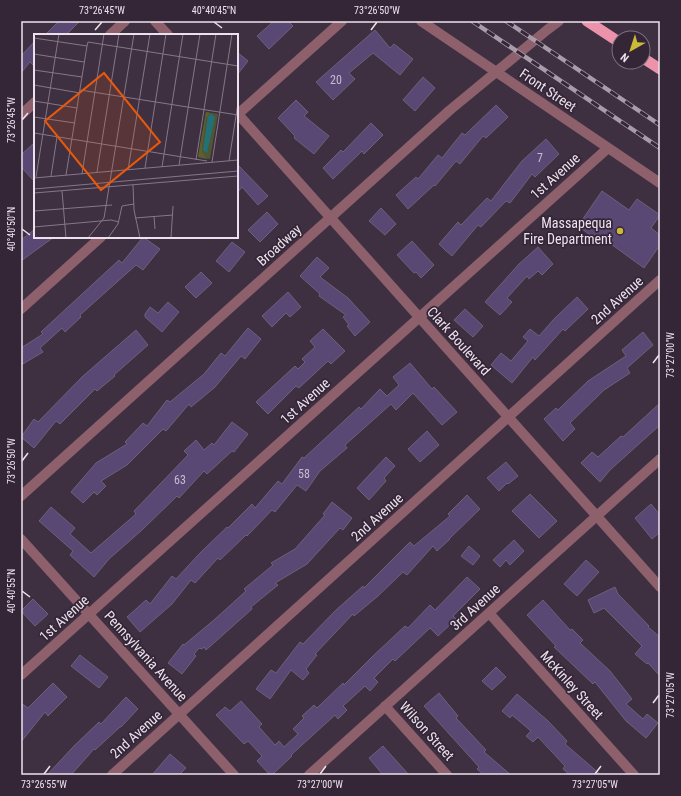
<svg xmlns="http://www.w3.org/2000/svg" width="681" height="796" font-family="'Roboto Condensed',sans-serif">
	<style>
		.building { fill: #594774; stroke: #6a6279 }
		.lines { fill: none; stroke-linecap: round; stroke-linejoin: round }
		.minor { stroke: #8d606c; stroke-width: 10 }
		.tertiary { stroke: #8d606c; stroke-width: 10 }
		.trunk { stroke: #ec93ac; stroke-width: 11 }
		.rail-casing { stroke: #a89caa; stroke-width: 4.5 }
		.rail { stroke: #352637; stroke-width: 3; stroke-dasharray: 9; stroke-linecap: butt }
		.ticks { fill: none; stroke: #ece2ed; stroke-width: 1.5 }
		.poi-dot { fill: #cbba39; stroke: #352637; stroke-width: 1.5 }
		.labels { text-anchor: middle; stroke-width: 3.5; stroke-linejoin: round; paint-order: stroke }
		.number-label { font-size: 12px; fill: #c7bbcf }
		.street-label { font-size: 14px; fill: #ece2ed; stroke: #352637 }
		.poi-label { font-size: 14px; fill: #ece2ed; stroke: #352637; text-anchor: end }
		.inset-road { fill: none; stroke: #847786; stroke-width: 1 }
		.view { fill: #e8590c; fill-opacity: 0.15; stroke: #e8590c; stroke-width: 2 }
		.inset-edge { fill: none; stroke: #ece2ed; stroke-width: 2 }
		.neatline { fill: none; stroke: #ece2ed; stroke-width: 1.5 }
		.ticks-label { font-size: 10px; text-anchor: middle; fill: #ece2ed }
	</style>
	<rect width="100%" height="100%" fill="#3f3041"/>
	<path class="building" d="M59,21h21l-14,14h-21z
		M274,21h14l5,5 -24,23 -12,-13z
		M375,30l15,18 4,-4 19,15 -13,16 -27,-22 -24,20 6,6 -22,21 -17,-18z
		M35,41v26l-5,-5 -9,11v-17z
		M237,52l11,9 -11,14z
		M423,77l12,11 -20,23 -12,-11z
		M296,100l12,12 -4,4 25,20 -15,18 -20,-16 1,-2 -17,-18z
		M496,105l12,12 -22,21 -3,-2 -23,28 -4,-3 -21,25 -1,-1 -26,24 -12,-14 20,-18 2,2 20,-24 4,3 20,-25 3,2z
		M371,123l12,12 -19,19 -2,-3 -29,28 -10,-11 18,-18 2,2z
		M546,139l13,15 -24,23 -3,-3 -22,29 -4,-2 -25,26 -3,-2 -26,31 -7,-6 -6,-6 19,-22 3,3 26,-27 4,3 31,-40z
		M35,142v40l-14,-15v-12z
		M237,164l31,32 -10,9 -16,-18 -5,6z
		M602,191l27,19 8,-11 23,16 -9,13 9,7v10l-16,23 -33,-24 -12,-7 -2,3 -19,-14z
		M381,208l15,16 -11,11 -16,-14z
		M267,212l11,12 -18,18 -12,-12z
		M35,229v8h19l-33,24v-21z
		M143,237l17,12 -17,21 -7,-5 -56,50 1,2 -16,15 -3,-4 -22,20 3,4 -22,13v-17l22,-14 -2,-2 78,-72 3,3z
		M412,241l22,24 -13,13 -5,-6 -2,1 -17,-18z
		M232,242l13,10 -16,20 -13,-11z
		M538,247l15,17 -11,11 -4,-4 -9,8 -2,-3 -20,22 5,4 -12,13 -15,-13 34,-38z
		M317,257l12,11 -9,9 28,21 22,24 -15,14 -8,-10 2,-1 -6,-8 3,-2 -27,-19 1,-2 -20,-18z
		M201,272l11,11 -16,15 -11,-11z
		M288,292l13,15 -11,10 -4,-4 -14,14 -10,-11z
		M577,297l11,12 -23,22 -2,-2 -28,31 -2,-3 -21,26 -21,-18 10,-12 10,8 17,-20 -5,-4 7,-8 9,7 15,-17z
		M168,302l11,10 -17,20 -17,-15v-3l5,-7 8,6z
		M465,309l18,17 -10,11 -19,-17z
		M248,328l13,11 -16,20 -4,-3 -26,31 -24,20 -2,-3 -23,27 -3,-2 -36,36 -26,16 5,5 -9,9 -3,-3 -11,11 -12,-11 25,-29 31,-19 -2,-2 18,-19 4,3 20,-26 3,2 34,-28 17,-21 4,3z
		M323,329l22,22 -14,13 -3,-3 -29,27 -3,-2 -28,28 -12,-12 39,-36 3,3 7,-7 -3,-3 13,-12 -5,-6z
		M136,330l12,15 -34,30 1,1 -18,15 -2,-2 -35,35 -4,-3 -22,27 -13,-11 13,-18 4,3 45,-46z
		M643,332l10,13 -26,23 3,5 -26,17 -34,33 5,6 -12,12 -19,-22 12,-11 2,2 30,-29 38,-25 -4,-6z
		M410,363l22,26 2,-2 23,25 -15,13 -29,-32 -17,17 -5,-6 -46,41 2,3 -27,23 -14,20 -9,-6 -22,27 -3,-2 -25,26 -1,-1 -26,25 -2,-2 -23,25 -4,-3 -19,24 -32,28 -13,-15 19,-17 4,4 22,-28 4,3 24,-26 27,-26 1,1 24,-24 3,4 23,-27 4,3 20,-27 2,1 55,-51 2,2 19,-20 7,7 12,-11 -6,-8z
		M660,403v22l-50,45 -10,12 -19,-19 11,-11 6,5 23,-21 2,1z
		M232,422l16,12 -14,18 -2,-1 -25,23 -3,-3 -25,27 -2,-2 -35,34 -33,29 -15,18 -24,-22 3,-4 -34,-30 12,-14 24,21 -5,6 21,19 45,-39 -2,-3 54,-56 -4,-4 12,-11 8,10 8,-7 2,2z
		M427,431l12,14 -19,17 -12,-13z
		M386,457l9,9 -11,12 2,3 -17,19 -12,-12z
		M506,462l12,14 -10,8 -1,-1 -8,8 -12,-13z
		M530,494l27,27 -18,17 -27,-27z
		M467,495l13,14 -31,30h1l-13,12 -4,-5 -26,29 -4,-3 -25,24 -24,20 -1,-2 -38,40 2,1 -11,14 3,4 -6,7 -12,-10 -21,29 -14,-10 15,-19 5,3 24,-31 3,2 33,-34 27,-24 1,2 46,-46 4,4 36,-30 -2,-2z
		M332,502l20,16 -9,12 -3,-2 -33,36 -32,19 3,2 -27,22 1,2 -46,41 -2,-3 -2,2 -3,-1 -5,6 2,2 -14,18 -14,-11 15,-19 1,1 30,-25 32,-29 -2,-2 29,-24 -2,-2 24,-14 30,-34 -2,-1z
		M651,504l9,11v17l-8,7 -17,-21z
		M514,540l10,11 -14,14 -4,-5 -6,7 -7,-7z
		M469,546l11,10 -7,9 -12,-9z
		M586,560l13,12 -22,24 -13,-12z
		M467,577l13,12 -27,27 3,3 -18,17 -8,-8 -35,33 -2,-2 -19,19 4,4 -8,9 -5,-5 -22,20 4,4 -9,9 -3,-4 -44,40 1,1 -20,19h-2l-13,-14 5,-5 -14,-15 -4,3 -28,-29 9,-8 5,4 11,-10 21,23 -3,3 16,18 4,-4 5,6 14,-13 -5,-5 11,-11 -2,-2 12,-11 3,3 26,-25 1,2 30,-30 31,-29 3,2 22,-23 5,5z
		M615,587l3,7 31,32 -1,1 12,10v39l-12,-13 -1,1 -12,-10 7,-8 -38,-38 -10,5 -6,-13z
		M33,599l15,15 -13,12 -14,-15z
		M543,600l27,30 2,-1 11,11 -3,3 30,28 22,28 -6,5 17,15 4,-5 11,9 -12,15 -20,-17 -31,-39 -2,2 -39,-37 2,-1 -29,-31z
		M80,655l28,22 -9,11 -28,-22z
		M496,667l10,10 -14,13 -10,-9z
		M53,683l14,14 -19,19 -3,-4 -24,30v-39l7,5z
		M439,693l19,23 -2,2 30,32 -2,2 27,23h-27l-7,-6 2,-2 -55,-61z
		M517,694l31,27 19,20 -2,3 36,31h-31l-7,-6 2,-3 -27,-29 -5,5 -7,-6 5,-5 -19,-16 -2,3 -8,-7z
		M126,697l12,12 -17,18h-1l-25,23 -1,-1 -23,26h-24l26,-28 26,-25 2,2z
		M383,746l26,29h-26l-14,-17z
		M170,754l16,14 -7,7h-27z"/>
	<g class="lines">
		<path class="minor" d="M421,21l239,162
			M110,35l15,-14
			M21,115l14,-13
			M237,115l105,-94
			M21,309l80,-72
			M21,496l429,-386 97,-80 12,-9
			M21,539l213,236
			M489,613l145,162
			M21,675l587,-527
			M385,706l62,69
			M112,775l548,-495
			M309,775l351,-316"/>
		<path class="tertiary" d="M155,21l13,14
			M237,113l423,474"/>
		<path class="trunk" d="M587,21l32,21
			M643,58l17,11"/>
		<g class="rail-casing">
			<path id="rail" d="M472,21l188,127
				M506,21l154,104"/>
		</g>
		<use href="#rail" class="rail"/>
	</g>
	<path class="ticks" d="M214,22l8,6M95,30l7,-8M371,30l6,-8M22,120l6,-7M22,229l8,6M653,363l6,-8M22,461l6,-8M22,591l8,6M653,703l6,-8M44,774l6,-8M320,774l6,-8M595,774l6,-8"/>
	<circle class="poi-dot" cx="620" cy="231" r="4"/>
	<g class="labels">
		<g class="number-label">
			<text x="336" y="84">20</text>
			<text x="540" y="162">7</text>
			<text x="304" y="478">58</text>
			<text x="180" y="484">63</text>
		</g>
		<g class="street-label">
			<text transform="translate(548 90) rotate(34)" y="5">Front Street</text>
			<text transform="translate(555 176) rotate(-42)" y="5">1st Avenue</text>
			<text transform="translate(279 245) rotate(-42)" y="5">Broadway</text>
			<text transform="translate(617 300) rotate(-42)" y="5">2nd Avenue</text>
			<text transform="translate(459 341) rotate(48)" y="5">Clark Boulevard</text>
			<text transform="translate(305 401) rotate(-42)" y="5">1st Avenue</text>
			<text transform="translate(377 517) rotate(-42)" y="5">2nd Avenue</text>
			<text transform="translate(475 607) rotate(-42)" y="5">3rd Avenue</text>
			<text transform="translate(64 618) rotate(-42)" y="5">1st Avenue</text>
			<text transform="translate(146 656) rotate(48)" y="5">Pennsylvania Avenue</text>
			<text transform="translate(572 685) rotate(48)" y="5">McKinley Street</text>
			<text transform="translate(427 731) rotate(48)" y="5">Wilson Street</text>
			<text transform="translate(136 734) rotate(-42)" y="5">2nd Avenue</text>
		</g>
		<g class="poi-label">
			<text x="612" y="228">Massapequa<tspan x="612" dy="16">Fire Department</tspan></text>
		</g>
	</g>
	<g transform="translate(34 34)">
		<rect width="204" height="204" fill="#3f3041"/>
		<path d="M172,78l12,2 -8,45 -12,-2z" fill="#505534"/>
		<path d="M172,78l4,1 -4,5 -4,28v6l5,7 -9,-2z" fill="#5b612c"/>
		<path d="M177,80l4,3 -8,36 -4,-3 5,-34z" fill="#217176"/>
		<path class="inset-road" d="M0,4l53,8M53,12l1,-4 150,24M0,20l50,8M0,36l48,7M0,51l46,8M46,56l158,25M0,67l43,7M0,83l41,6M0,99l173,28M162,126l20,-126M195,127l9,-58M178,128l20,-128M145,131l21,-131M128,133l21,-133M111,134l21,-134M94,136l22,-136M63,138l22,-138M48,140l22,-140M32,141l21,-129M17,142l6,-39M2,143l23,-143M0,144l204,-18M99,151l1,25 6,28M0,155l204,-18M28,157l4,47M0,159l204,-17M0,177l78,-6M120,182l1,13M101,184l38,-3M0,193l77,-7 8,2M54,204l16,-20 30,-184M74,204l10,-14 4,-18 12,-2M137,204l2,-32"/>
		<path class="view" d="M70,39l56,69 -59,48 -56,-69z"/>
		<rect width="204" height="204" class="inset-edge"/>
	</g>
	<rect width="681" height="796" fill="none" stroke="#352637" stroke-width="44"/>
	<g transform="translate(631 50) rotate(219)"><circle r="19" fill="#352637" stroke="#7e7180"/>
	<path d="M0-3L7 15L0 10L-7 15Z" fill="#cbba39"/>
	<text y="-6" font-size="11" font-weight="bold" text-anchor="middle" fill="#ece2ed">N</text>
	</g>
	<rect x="22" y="22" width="637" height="752" class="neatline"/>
	<g class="ticks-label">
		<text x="102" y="14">73°26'45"W</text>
		<text x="214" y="14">40°40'45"N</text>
		<text x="377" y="14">73°26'50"W</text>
		<text transform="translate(11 120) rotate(-90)" y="4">73°26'45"W</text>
		<text transform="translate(11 229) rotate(-90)" y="4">40°40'50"N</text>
		<text transform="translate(670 355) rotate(-90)" y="4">73°27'00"W</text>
		<text transform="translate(11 461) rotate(-90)" y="4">73°26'50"W</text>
		<text transform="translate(11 591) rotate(-90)" y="4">40°40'55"N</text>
		<text transform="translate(670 695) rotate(-90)" y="4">73°27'05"W</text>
		<text x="44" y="788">73°26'55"W</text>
		<text x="320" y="788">73°27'00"W</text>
		<text x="595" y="788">73°27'05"W</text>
	</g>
</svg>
